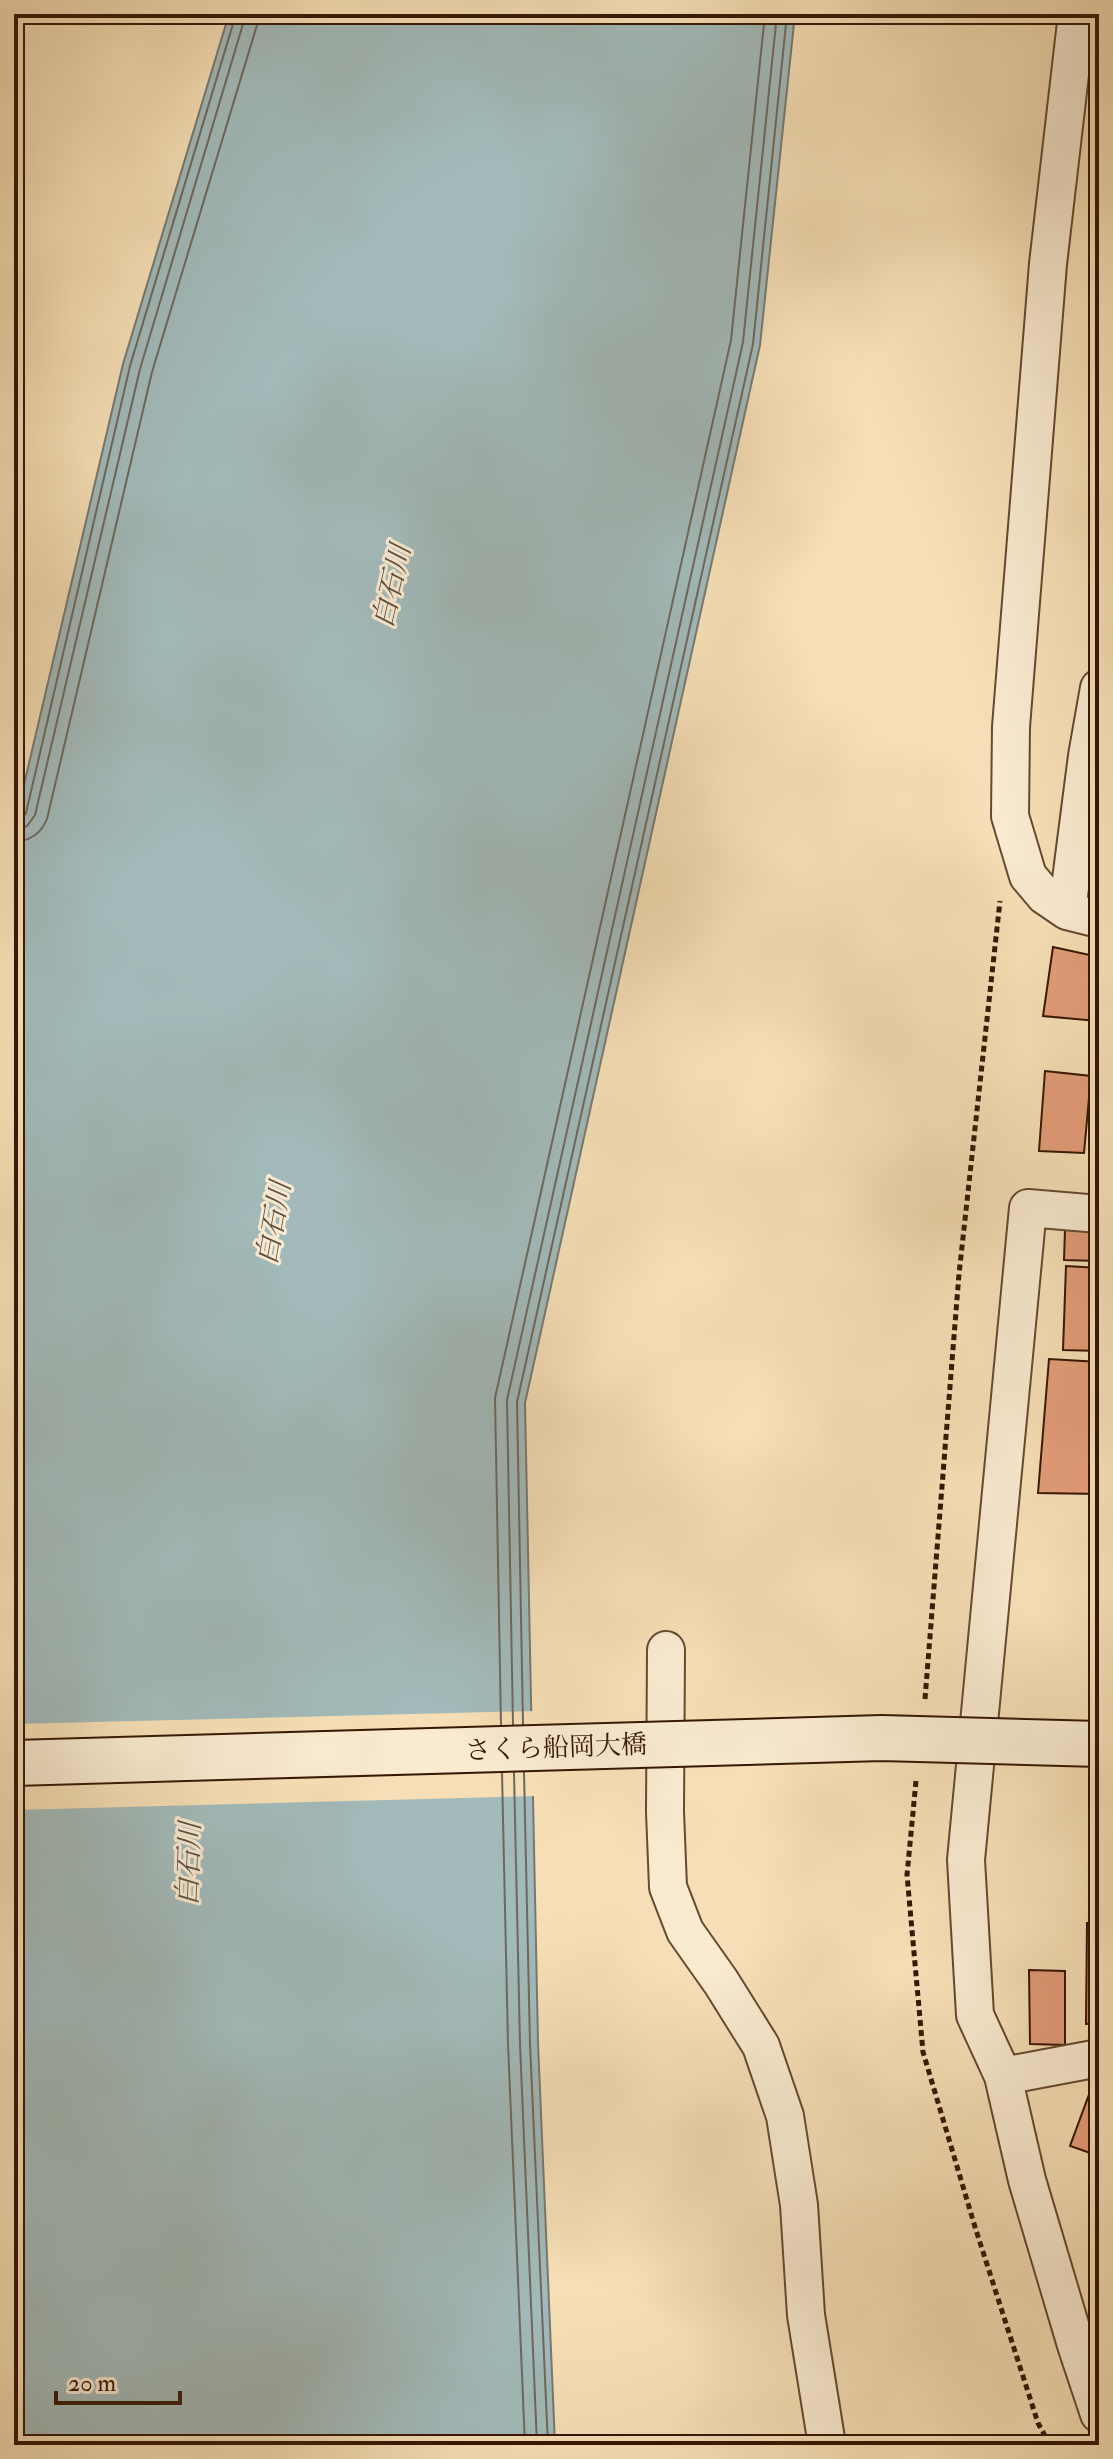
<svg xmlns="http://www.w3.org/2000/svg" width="1113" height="2459" font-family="'IM FELL Double Pica','Noto Serif JP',serif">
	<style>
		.water { fill: #a2baba; stroke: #777971; stroke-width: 2 }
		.pier { fill: #f6dfb6 }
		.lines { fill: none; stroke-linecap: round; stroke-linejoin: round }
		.shore { stroke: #6c685f; stroke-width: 2 }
		.building { fill: #e39d79; stroke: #361704; stroke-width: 2 }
		.minor-casing { stroke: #664930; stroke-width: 40 }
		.path { stroke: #361704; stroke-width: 5; stroke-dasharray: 6 4; stroke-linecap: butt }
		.minor { stroke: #f9ead0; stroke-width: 36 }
		.secondary-bridge-casing { stroke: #361704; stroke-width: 48; stroke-linecap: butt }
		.secondary-bridge { stroke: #f9ead0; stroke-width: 44 }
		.labels { text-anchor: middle; stroke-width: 6; stroke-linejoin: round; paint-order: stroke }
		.street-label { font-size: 26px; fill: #361704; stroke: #f9ead0 }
		.water-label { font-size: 28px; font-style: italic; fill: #5c5044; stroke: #f9ead0 }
	</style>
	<rect width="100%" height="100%" fill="#f6dfb6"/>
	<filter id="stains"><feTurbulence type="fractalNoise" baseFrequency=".0025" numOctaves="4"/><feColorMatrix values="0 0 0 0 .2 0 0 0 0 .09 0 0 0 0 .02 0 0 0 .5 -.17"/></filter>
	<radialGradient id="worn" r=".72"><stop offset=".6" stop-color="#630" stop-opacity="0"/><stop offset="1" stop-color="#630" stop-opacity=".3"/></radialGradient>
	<path class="water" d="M229,14h566l-35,331 -235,1058 13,640 17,402h-541v-1618l109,-463z"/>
	<path class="pier" d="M535,1711l2,85 -523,14v-86z"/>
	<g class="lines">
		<path class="shore" d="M14,820l7,-1 5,-6 104,-447 106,-352
			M14,830l13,-4 8,-11 105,-446 106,-355
			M14,842c16,-1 27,-8 33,-23l105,-447 105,-347 1,-11
			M523,1724l-6,-322 236,-1058 34,-330
			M501,1725l-6,-327 236,-1058 34,-326
			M513,1725l-6,-325 236,-1058 34,-328
			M524,1772l6,272 18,401
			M502,1773l6,271 17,401
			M514,1773l6,271 17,401"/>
	</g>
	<path class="building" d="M1053,947l46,10 -2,64 -54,-5z
		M1045,1071l46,5 -7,77 -45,-2z
		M1065,1229l34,4v28l-35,-1z
		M1066,1266l33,2v83l-36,-1z
		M1049,1359l50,3v132l-61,-1z
		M1087,1923h12v100l-13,1z
		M1029,1970l36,1v74l-35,-1z
		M1097,2073l2,1v82l-29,-10z"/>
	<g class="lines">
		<g class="minor-casing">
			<path id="minor" d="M1077,14l-29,250 -37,463 -1,89 18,60 17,20 22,15 32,8
				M1067,911l20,-155 12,-68
				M1099,1214l-71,-6 -62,652 9,155 28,61 24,104 49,165 23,69
				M666,1650l-1,162 3,75 17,44 36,51 40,64 24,70 14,89 7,110 21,130
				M1003,2076l96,-18"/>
		</g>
		<path class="path" d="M925,1699l34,-425 41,-373
			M916,1781l-9,94 16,177 52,175 63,196 12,22"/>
		<use href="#minor" class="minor"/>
		<g class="secondary-bridge-casing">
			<path id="secondary-bridge" d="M14,1763l868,-25 217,6"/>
		</g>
		<use href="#secondary-bridge" class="secondary-bridge"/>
	</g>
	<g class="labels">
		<g class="street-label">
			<text transform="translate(556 1747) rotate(-2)" y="9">さくら船岡大橋</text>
		</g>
		<g class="water-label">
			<text transform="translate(391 586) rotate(-77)" y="10">白石川</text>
			<text transform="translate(273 1223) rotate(-80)" y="10">白石川</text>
			<text transform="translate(188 1864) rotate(-88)" y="10">白石川</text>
		</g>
	</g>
	<rect width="1113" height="2459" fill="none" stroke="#f6dfb6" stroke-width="48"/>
	<rect x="16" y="16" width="1081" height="2427" fill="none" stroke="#361704" stroke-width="4"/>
	<rect x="24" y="24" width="1065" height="2411" fill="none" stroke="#361704" stroke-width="2"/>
	<path d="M56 2391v12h124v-12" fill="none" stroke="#361704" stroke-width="4"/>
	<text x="68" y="2391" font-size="24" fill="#361704" stroke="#f9ead0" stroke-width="6" paint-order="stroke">20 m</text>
	<rect width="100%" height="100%" filter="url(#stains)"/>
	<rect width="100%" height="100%" fill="url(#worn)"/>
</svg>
